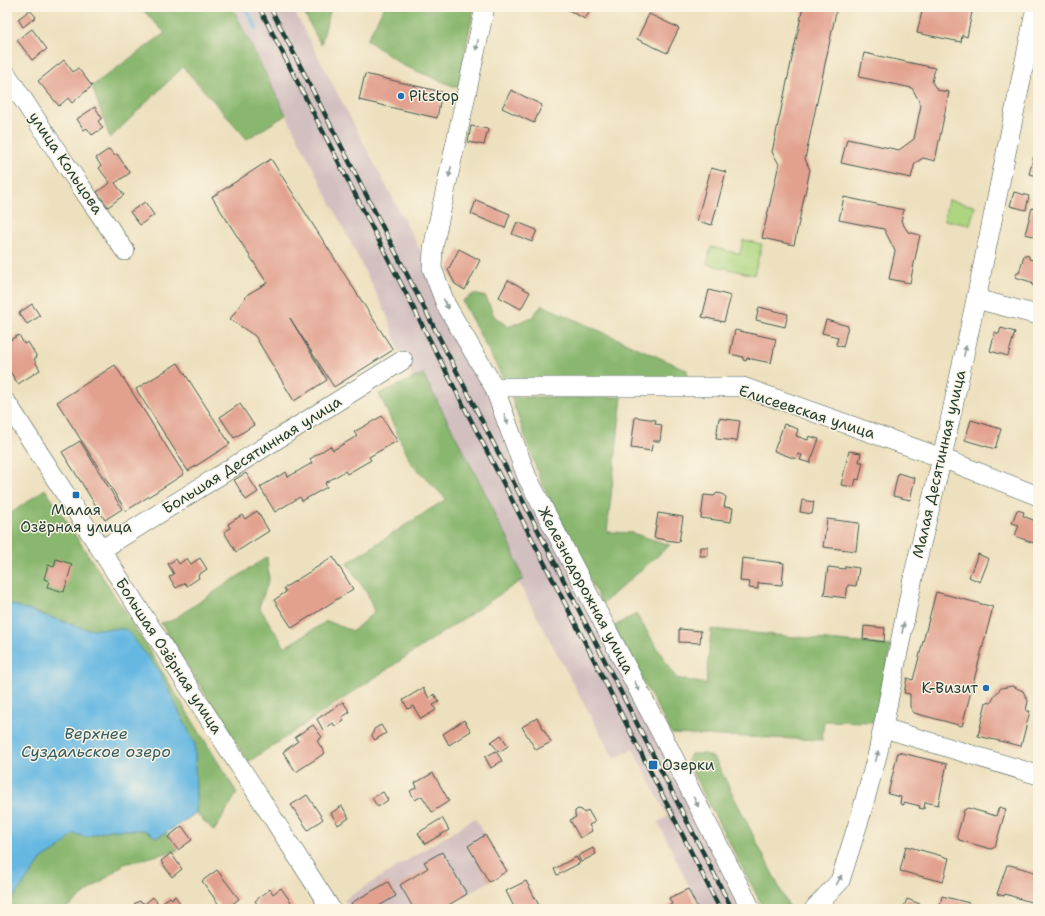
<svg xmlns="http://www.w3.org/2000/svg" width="1045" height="916" font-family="'Shantell Sans',sans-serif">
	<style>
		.industrial { fill: #d2bfc0 }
		.green { fill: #aed681; stroke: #668a5a }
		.forest { fill: #8ab76f; stroke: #547a52 }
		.water { fill: #66b8e2; stroke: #427a8b }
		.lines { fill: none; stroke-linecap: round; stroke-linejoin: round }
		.stream { stroke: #66b8e2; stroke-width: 4 }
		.building { fill: #e2a08e }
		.minor-casing { stroke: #3e5549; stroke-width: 20 }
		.minor { stroke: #fff; stroke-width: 19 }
		.rail-casing { stroke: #1f3d34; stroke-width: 4.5 }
		.rail { stroke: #fcf5e5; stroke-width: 3; stroke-dasharray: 9; stroke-linecap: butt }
		.oneway { fill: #8f9e9a }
		.poi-dot { fill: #1f6fb2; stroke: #fcf5e5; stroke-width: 1.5 }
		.labels { text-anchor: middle; stroke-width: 3; stroke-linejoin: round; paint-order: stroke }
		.poi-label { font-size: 15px; fill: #1f3d34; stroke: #fcf5e5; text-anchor: start }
		.street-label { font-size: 15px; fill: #1f3d34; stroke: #fcf5e5 }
		.water-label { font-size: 16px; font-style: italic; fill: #315c60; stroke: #fcf5e5 }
	</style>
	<rect width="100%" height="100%" fill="#fcf5e5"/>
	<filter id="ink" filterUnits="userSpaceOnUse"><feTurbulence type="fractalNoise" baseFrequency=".025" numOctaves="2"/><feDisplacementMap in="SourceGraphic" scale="8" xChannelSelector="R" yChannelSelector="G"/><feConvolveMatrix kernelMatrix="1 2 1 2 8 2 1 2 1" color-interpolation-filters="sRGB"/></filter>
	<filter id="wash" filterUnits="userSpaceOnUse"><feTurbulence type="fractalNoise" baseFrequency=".012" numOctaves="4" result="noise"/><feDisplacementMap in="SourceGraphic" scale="16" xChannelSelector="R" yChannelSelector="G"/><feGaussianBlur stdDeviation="0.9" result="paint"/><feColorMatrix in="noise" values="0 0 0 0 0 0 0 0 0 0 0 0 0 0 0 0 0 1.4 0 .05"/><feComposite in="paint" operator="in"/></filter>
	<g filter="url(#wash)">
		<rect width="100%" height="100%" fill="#ede0be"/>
		<path class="industrial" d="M232,7h60l137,260 316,642h-45l-42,-87 10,-5 -35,-68 -19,10 -171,-316 -45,-94 -11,-34z
			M475,818l32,53 -65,38h-90l-8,-9z"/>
		<path class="green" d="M948,200l27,6 -5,19 -26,-5z
			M743,240l19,4 -8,31 -47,-11 4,-17 29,7z"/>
		<path class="forest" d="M140,7h92l54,108 -39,24 -64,-72 -73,71 -18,-52 73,-53z
			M301,7h30l-10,38z
			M384,7h90l-16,81 -56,-23 -35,-25z
			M474,294l12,3 8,19 14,11 24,-10 10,-12 145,65 1,11 -184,-1 -42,-79z
			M423,374l66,126 8,21 10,15 16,43 -275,183 -87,-139 10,-2 96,-64 2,23 -10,27 26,40 42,-26 26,10 21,-19 -6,-17 -21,-32 99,-64 -35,-36 -32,-69z
			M511,397h111l-15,135 25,1 38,12 -68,59 -62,-125z
			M45,489l81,124 111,180 -23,38 -18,-18 -1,-69 -71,-115h-38l-79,-26v-87z
			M636,614l40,64 30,6 5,-55 180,17 -16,76 -51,-1 -2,19 -150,-6 -59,-107z
			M691,754h15l9,5 73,146 -1,4h-23l-77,-147z
			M109,830h35l12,7 10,-4 12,17 -54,14 -59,45h-55v-7l32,-43 19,-12 13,-13 12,3z"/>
		<path class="water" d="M7,603l79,26h40l33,42 36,73 1,69 -30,20 -10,4 -12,-7h-35l-23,7 -12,-3 -13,13 -19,12 -32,43 -1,7h-2z"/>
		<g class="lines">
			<path class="stream" d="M245,7l11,21"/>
		</g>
		<g id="blocks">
			<path class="building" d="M563,7h29l-7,12z
				M803,7h34l-32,152 5,11 -16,75 -32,-7 17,-74 -7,-12z
				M923,7h50l-6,30 -5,-2 -1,7 -44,-9z
				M30,10l6,7 -13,10 -5,-8z
				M649,14l30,14 -12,25 -30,-14z
				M32,29l15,20 -15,11 -15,-20z
				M864,53l71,15 -3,14 5,8 12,2 -14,69 -12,-3 -8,5 -4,15 -70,-15 6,-24 52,11 15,-11 7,-34 -9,-17 -53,-11z
				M64,60l9,12 5,-4 14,18 -20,17 -4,-5 -9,8 -21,-25z
				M365,74l77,18 -5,26 -78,-18z
				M511,90l31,15 -8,18 -32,-15z
				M95,107l7,11 -4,3 5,7 -11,7 -5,-7 -3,2 -7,-11z
				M471,126l17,3 -4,16 -16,-3z
				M109,149l6,7 2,-2 13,19 -15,10 9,12 -16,12 -11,-15 13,-9 -11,-15 2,-2 -5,-8z
				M1034,156l4,2v18l-9,-2z
				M271,159l122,191 -59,37 -44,-69 37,62 -33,21 -39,-65 -25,-17 18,-25 19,-11 -55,-86z
				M711,168l15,4 -14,53 -15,-4z
				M1014,192l15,4 -3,14 -16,-4z
				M844,197l60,13 -3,11 7,11 12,3 -10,48 -21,-4 6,-28 -11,-22 -45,-9z
				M476,200l34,14 -5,14 -34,-14z
				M145,202l9,13 -14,10 -10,-13z
				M1032,208l6,2v27l-13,-3z
				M517,222l20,8 -5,12 -20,-8z
				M459,249l21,11 -15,30 -10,-6 -7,-14z
				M1024,255l5,1v3l9,2v23l-1,2h-3l-2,-1 -1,-3 -16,-5 2,-4h2z
				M508,280l22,12 -9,17 -22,-12z
				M709,290l22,6 -7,26 -22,-5z
				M32,304l8,12 -13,8 -8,-11z
				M759,307l29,7 -3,13 -29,-7z
				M826,320l22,6 -5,21 -7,-2 2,-8 -16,-4z
				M1001,328l14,4 -7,24 -18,-5 5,-19 4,2z
				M735,330l41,9 -5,24 -24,-5 -1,3 -3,-1v-3l-13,-3z
				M19,335l5,9 4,-2 9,15 -3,2 6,11 -22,14 -11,-17v-25z
				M178,363l52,81 -42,27 -52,-82z
				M115,365l69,109 -58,37 -69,-109z
				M240,404l14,21 -20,13 -14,-21z
				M382,416l15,25 -28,16 2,3 -24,14 -2,-3 -20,12 2,4 -25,14 -2,-4 -25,15 -15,-25 26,-15 2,5 24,-14 -2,-4 20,-13 3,4 24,-14 -3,-4z
				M635,417l21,3 -1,4 7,1 -2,16h-7l-2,10 -20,-3z
				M719,418l21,3 -3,20 -21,-2z
				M971,420l30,9 -6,20 -30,-9z
				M784,424l14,5 -2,7 12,4 1,-4 10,3 -9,24 -10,-3 2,-5 -4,-1 -2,5 -22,-8z
				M80,441l42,68 -17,11 -43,-68z
				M849,451l12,2 -2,9h4l-4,18 -3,-1 -2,8 -13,-2z
				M246,473l12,19 -12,8 -12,-20z
				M898,473l17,5 -5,22 -17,-4z
				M717,493l5,1 4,3 -2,10 9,1 -2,14 -30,-4 3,-23 10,1z
				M802,500l12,2 -2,12 -12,-2z
				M1017,510l7,2 -1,4 15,6v18l-2,4 -21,-8 4,-11 -7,-2z
				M257,511l12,20 -33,21 -12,-20 6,-4 -2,-4 14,-9 3,4z
				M658,513l25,4 -4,25 -25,-4z
				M827,519l32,4 -3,28 -33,-4z
				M700,547h8v9h-8z
				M978,554l11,5 -9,23 -11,-5z
				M333,557l20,32 -61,39 -18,-28 12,-8 -2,-4z
				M187,558l4,6 9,-6 7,11 -9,6 1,3 -12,8 -2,-3 -9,5 -7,-11 5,-3 -6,-10 8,-5 3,5z
				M742,558l42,5 -2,22 -24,-2v6l-9,-1 1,-6 -10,-1z
				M56,559l16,5 -8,28 -17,-5 2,-6 -5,-2 4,-14 6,2z
				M845,566l14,2 -3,18 -8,-1 -2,13 -22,-3 4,-28 17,2z
				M936,592l57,15 -31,119 -48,-13 -4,-6v-13l-6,-1 3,-15 6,2z
				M864,626l21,2 -1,14 -21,-3z
				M679,629l22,2 -1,12 -21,-1z
				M1012,686l11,5 5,10 -2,10h4l-9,35 -43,-10 8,-34 5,1 4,-8 6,-7z
				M423,688l6,10 5,-4 5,8 -6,3 3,5 -15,9 -8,-13 -5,3 -5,-9z
				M343,702l7,10 -8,5 2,4 -9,6 -2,-4 -10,7 -6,-11z
				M537,718l14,24 -15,8 -14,-23z
				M464,720l7,11 -22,14 -6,-11z
				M313,725l9,12 -5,4 8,12 -29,19 -13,-20 15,-11 -3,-4z
				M381,725l5,8 -11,7 -3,-4 2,-7z
				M501,735l7,11 -9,6 -8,-10z
				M496,751l6,10 -11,7 -6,-11z
				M898,752l49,12 -9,41 -13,-3 -1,7 -5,-1 1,-2 -16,-4v3l-4,-1 1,-7 -13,-3z
				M433,773l16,28 -17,11 -10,-16 -7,4 -5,-9 7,-4 -2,-4z
				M383,792l5,8 -10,7 -6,-9z
				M307,795l16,24 -15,11 -17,-25z
				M342,806l7,12 -11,7 -7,-12z
				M999,807l7,2 -11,38 -4,2 -32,-9 -2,-4 7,-26 4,-2 28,8z
				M578,809l4,1 2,3 4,-3 7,12 -6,3 3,6 -12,7 -10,-18 6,-3 -1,-2v-4z
				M442,818l7,12 -24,14 -7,-11z
				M182,826l10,14 -14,10 -10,-13z
				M485,835l22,36 -18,11 -21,-36z
				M906,846l43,12 -6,24 -43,-11z
				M593,848l3,6 -15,8 -3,-6z
				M442,852l25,42 -25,15h-28l-14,-24 28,-17 -4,-6z
				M171,853l11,16 -10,8 -11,-16z
				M576,857l4,6 -23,12 -3,-6z
				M1007,865h3l28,8 -1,31 -32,-10 -1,2 -7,-2z
				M217,870l22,29 -13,10h-4l-20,-28z
				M526,881l15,28h-26l-9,-18z
				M388,882l8,14 -22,13h-19l-4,-6z
				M281,888l15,21h-44l6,-4 -3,-4 15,-12 3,5z
				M688,889l10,20h-33l-1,-1 8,-4 -3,-6z
				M175,896l5,7 -3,3 1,2 -1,1h-45l3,-6 5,-2 5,3 8,-7 8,10 4,-3 -2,-2 7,-5 2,2z
				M942,896l27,7 -2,6h-28z
				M907,899l13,5 -2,5h-15z"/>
		</g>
	</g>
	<g filter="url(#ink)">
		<use href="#blocks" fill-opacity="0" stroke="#3e5549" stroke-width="1"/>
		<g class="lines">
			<g class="minor-casing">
				<path id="minor" d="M485,7l-49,227 -3,15 -1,19 14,37 48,82 33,90 133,254 91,178
					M7,75l55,84 63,92
					M976,299l62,16
					M494,387h249l199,71 96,38
					M7,403l324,506
					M101,550l302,-190
					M884,728l154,47
					M814,909l26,-28 21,-67 17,-62 36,-179 28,-115 34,-159 60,-292"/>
			</g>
			<use href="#minor" class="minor"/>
			<g class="rail-casing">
				<path id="rail" d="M259,7l333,649 128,253
					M270,7l462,902"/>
			</g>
			<use href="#rail" class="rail"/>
		</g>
		<defs><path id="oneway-solid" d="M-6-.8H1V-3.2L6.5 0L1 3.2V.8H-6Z"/></defs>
		<g class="oneway">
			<use href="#oneway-solid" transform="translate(477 45) rotate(102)"/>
			<use href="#oneway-solid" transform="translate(450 172) rotate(102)"/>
			<use href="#oneway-solid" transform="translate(446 304) rotate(65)"/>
			<use href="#oneway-solid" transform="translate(965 351) rotate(-78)"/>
			<use href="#oneway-solid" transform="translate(506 419) rotate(70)"/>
			<use href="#oneway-solid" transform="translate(903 628) rotate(-79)"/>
			<use href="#oneway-solid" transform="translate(637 686) rotate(62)"/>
			<use href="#oneway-solid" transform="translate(877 756) rotate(-76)"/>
			<use href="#oneway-solid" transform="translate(696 802) rotate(63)"/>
			<use href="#oneway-solid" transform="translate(839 880) rotate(-61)"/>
		</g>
	</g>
	<g class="poi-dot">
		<circle cx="401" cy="96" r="4"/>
		<rect x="72" y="491" width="8" height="8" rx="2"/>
		<circle cx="986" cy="688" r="4"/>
		<rect x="648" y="760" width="10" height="10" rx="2"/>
	</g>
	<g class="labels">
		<g class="poi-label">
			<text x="409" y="101">Pitstop</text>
			<text x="76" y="515" text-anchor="middle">Малая<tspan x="76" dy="17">Озёрная улица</tspan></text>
			<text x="978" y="693" text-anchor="end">К-Визит</text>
			<text x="662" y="770">Озерки</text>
		</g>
		<g class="street-label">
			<text transform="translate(66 163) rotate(56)" y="5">улица Кольцова</text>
			<text transform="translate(807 412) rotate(18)" y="5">Елисеевская улица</text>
			<text transform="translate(252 455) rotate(-32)" y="5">Большая Десятинная улица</text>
			<text transform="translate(939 464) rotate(-77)" y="5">Малая Десятинная улица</text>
			<text transform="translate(586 590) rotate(62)" y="5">Железнодорожная улица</text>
			<text transform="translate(169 656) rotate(57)" y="5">Большая Озёрная улица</text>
		</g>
		<g class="water-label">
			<text x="96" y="739">Верхнее<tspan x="96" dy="18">Суздальское озеро</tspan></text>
		</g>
	</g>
	<rect width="1045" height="916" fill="none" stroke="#fcf5e5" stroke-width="24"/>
</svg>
